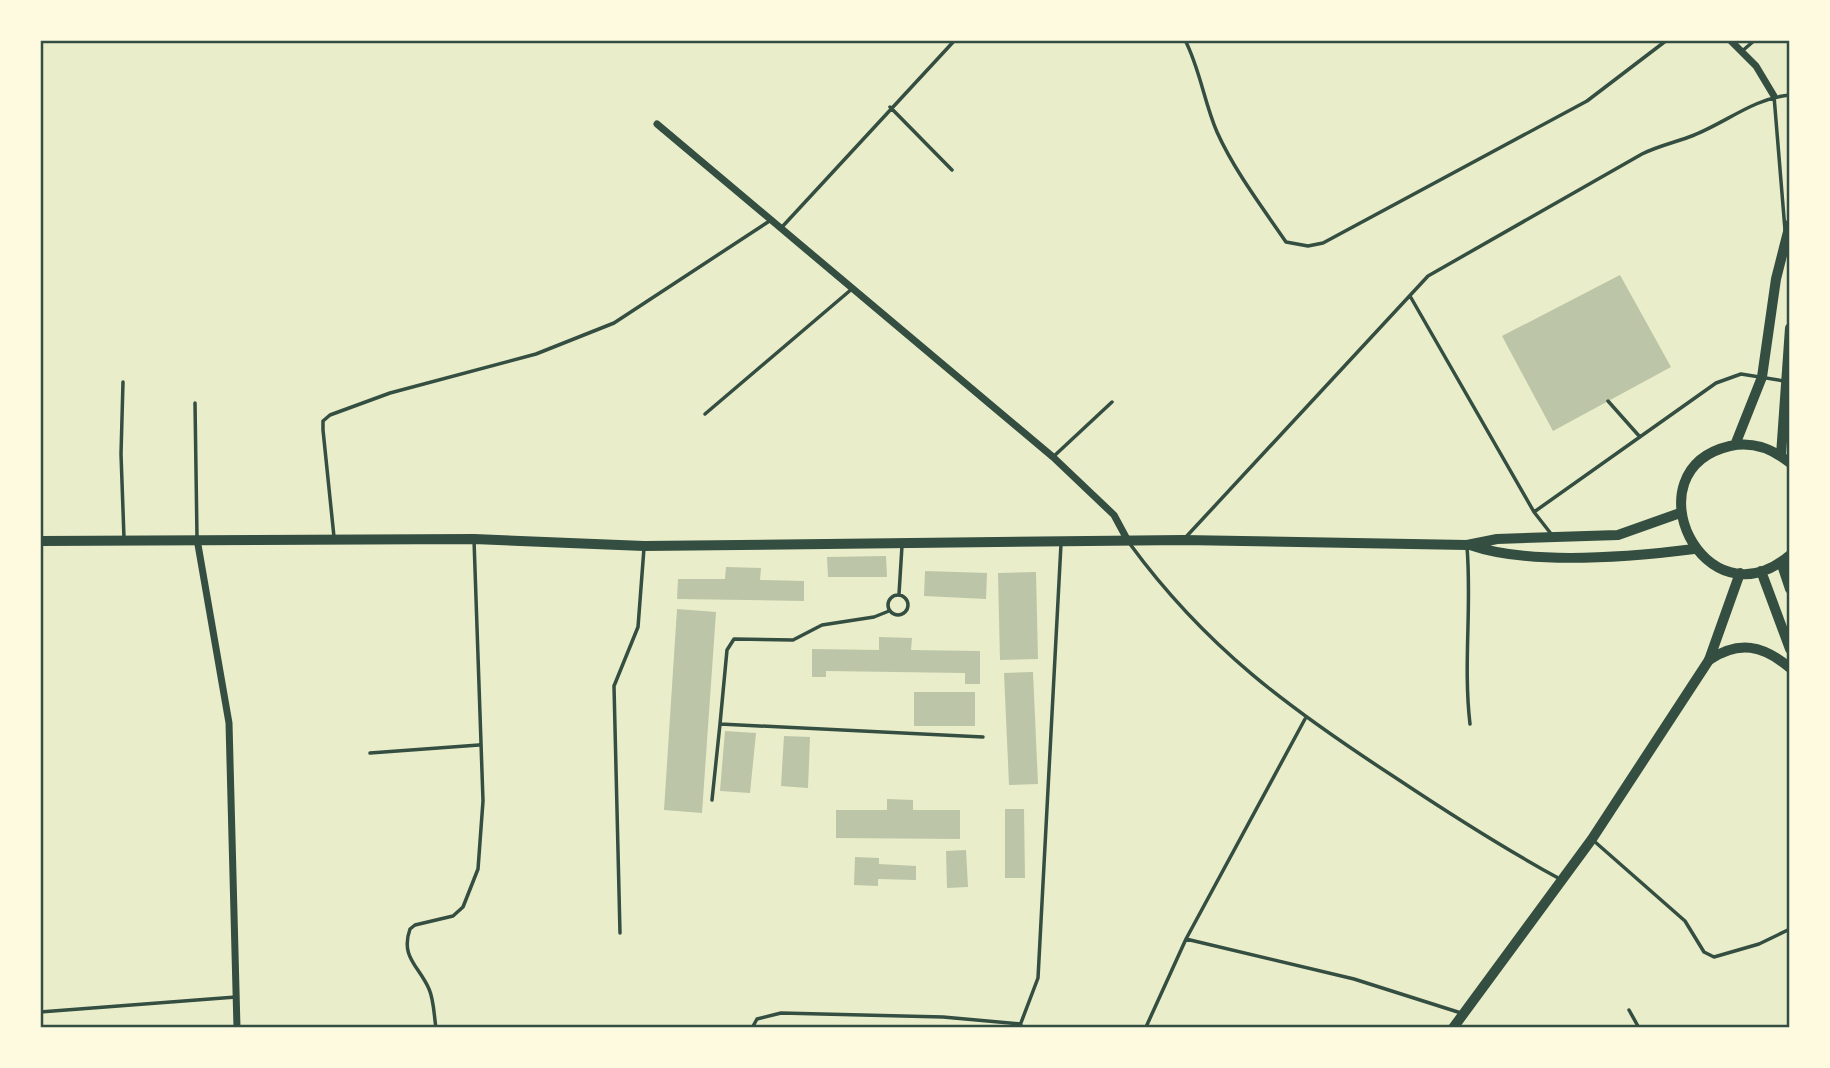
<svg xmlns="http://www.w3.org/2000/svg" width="1830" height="1068" font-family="'Noto Serif',serif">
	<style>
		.building { fill: #bcc5a7 }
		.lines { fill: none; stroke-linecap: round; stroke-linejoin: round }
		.service { stroke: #344e41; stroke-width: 3.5 }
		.minor { stroke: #344e41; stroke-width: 7 }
		.secondary { stroke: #344e41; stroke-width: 10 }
		.primary { stroke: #344e41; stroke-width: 10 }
		.neatline { fill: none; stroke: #344e41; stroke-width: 2.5 }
	</style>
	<rect width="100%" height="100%" fill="#e9edc9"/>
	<path class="building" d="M1620,275l51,92 -118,64 -51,-95z
		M886,556l1,21h-59l-1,-20z
		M726,567l35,1 -1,12 44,1v20l-127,-2 1,-20h47z
		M925,571l62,2 -1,26 -62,-3z
		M1036,572l2,87 -38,1 -2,-87z
		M677,609l39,3 -14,201 -38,-3z
		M879,637l33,1 -1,12 69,1v33h-15v-11l-139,-2v6h-14v-28l67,1z
		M1033,672l5,112 -29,1 -5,-112z
		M914,692h61v34h-61z
		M725,731l31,2 -6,60 -30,-2z
		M784,736l26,1 -2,51 -27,-2z
		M887,799l26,1v10h47v29l-124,-1v-28h51z
		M1005,809h19l1,69h-20z
		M966,850l2,37 -21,1 -1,-37z
		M855,857l24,1v6l37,2v14l-38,-1v7l-24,-1z"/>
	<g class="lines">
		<path class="service" d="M1185,40c15,29 19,62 32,92 17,38 45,75 69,110l22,4 15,-3 264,-142 80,-61
			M1741,52l14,-12
			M1774,96l11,134
			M890,107l62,63
			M782,227l173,-187
			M1410,296l124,216 18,23
			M123,382l-2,72 3,84
			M1608,401l32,36
			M195,403l2,134
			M705,414l148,-126
			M1053,457l59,-55
			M1534,512l182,-129 25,-9 43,7
			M334,537l-11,-107v-9l7,-6 60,-22 146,-39 78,-31 157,-103
			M1185,538l243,-262 214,-122c16,-8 31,-11 47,-17 34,-12 64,-39 101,-42
			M1130,544c76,104 160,165 266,234 54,36 107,70 164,101
			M1467,547c5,59 -4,118 3,177
			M899,594l3,-48
			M888 605a10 10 0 1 1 20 0a10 10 0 1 1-20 0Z
			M889,611l-15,6 -52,8 -29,15 -59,-1 -7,11 -7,74 263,13
			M370,753l109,-8
			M712,800l8,-76
			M1594,841l91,80 19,31 10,5 45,-13 31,-15
			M620,933l-6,-247 24,-59 6,-79
			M1186,939l168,40 107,34
			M1629,1010l10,18
			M40,1012l196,-15
			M1146,1027l40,-88 119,-220
			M436,1028c-2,-12 -2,-28 -7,-39 -10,-23 -29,-32 -19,-60l5,-4 38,-9 10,-9 15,-38 5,-68 -9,-261
			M752,1028l5,-9 24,-6 162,4 78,7
			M1019,1028l19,-50 23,-434"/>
		<path class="minor" d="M1730,40l26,26 18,30
			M657,124l396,333 61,58 14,26
			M197,539l32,184 8,305"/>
		<path class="secondary" d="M1709,660c30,-20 54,-15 81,8"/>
		<path class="primary" d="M1735,445l27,-68 14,-98 14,-55
			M1781,455l9,-127
			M1790,463c-17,-14 -37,-22 -60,-17 -102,24 -26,182 60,109
			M40,541l434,-2 170,7 539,-6 284,5 30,-6 121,-4 62,-22
			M1470,545c60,21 160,12 224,4
			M1781,562l9,27
			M1761,571l29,78
			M1453,1028l139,-189 117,-179 31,-87"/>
	</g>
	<rect width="1830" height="1068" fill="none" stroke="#fefae0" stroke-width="84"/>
	<rect x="42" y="42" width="1746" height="984" class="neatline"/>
</svg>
